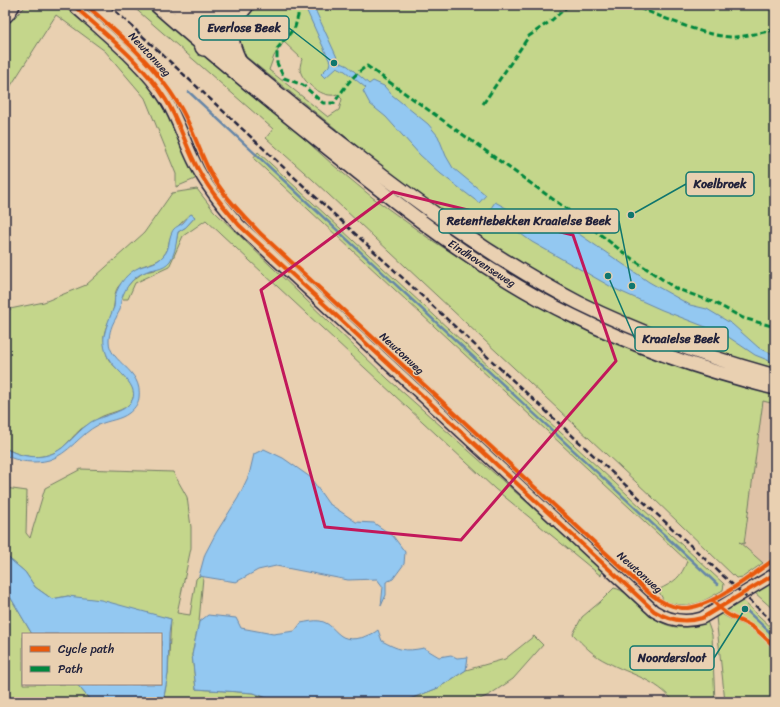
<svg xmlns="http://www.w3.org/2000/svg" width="780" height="707" font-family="Sriracha,sans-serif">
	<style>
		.built { fill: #dfc2a6 }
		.green { fill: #c4d68b; stroke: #737c63; fill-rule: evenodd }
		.water { fill: #93c8f1; stroke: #6686a8 }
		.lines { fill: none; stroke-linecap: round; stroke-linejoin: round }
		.stream { stroke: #6686a8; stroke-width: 2.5 }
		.tertiary-casing { stroke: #22223b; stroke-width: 14 }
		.secondary-casing { stroke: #22223b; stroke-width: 16 }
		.motorway-casing { stroke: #22223b; stroke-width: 20 }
		.tertiary { stroke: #e9d0b1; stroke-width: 11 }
		.secondary { stroke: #e9d0b1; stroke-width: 13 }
		.motorway { stroke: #e9d0b1; stroke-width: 17 }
		.rail { stroke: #22223b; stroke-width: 2.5; stroke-dasharray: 6 3; stroke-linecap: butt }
		.quiet { stroke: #00873e; stroke-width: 3; stroke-dasharray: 6 3; stroke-linecap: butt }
		.cycleway-casing { stroke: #e9d0b1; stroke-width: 6 }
		.cycleway { stroke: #e8590c; stroke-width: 4 }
		.marked { fill: none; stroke: #c2185b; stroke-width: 3; stroke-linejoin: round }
		.labels { text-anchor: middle; stroke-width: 3; stroke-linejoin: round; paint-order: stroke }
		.street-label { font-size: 11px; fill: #22223b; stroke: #e9d0b1 }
		.leader { fill: none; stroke: #0f766e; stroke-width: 1.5 }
		.callout-dot { fill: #0f766e; stroke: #e9d0b1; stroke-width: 1.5 }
		.callout { fill: #e9d0b1; stroke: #0f766e; stroke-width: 1.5 }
		.callout-label { font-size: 12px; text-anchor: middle; font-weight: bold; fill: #22223b }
	</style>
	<rect width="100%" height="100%" fill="#e9d0b1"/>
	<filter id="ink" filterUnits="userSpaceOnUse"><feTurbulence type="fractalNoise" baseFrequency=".025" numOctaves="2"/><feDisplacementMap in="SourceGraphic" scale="8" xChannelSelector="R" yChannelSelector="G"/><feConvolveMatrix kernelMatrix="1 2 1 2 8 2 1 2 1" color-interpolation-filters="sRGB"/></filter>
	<g filter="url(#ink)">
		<path class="built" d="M762,399l13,3v175l-38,-33z"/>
		<path class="green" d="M27,5h39c30,28 65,55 89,89 17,25 26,55 41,82l-1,3 -19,8v-13l-31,-76 -40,-47 -49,-36 -51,80v-65l4,-7z
			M131,5h16l16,15 94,76 75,68 40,33 55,40 50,32 95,55 47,20 47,19 42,14 67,17v10l-12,-3 -19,143 -5,-2 24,21 -20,14 -7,1 -84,-81 -339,-317 -47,-42 7,-9z
			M254,5h521v313h-2l-2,13 4,2v22l-7,-3 -1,8 8,3v9l-90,-27 -104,-45 -58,-33 -130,-89 -27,-25 -122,-98 -7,-10 1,-20zM284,42l18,17c-1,3 -2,7 -2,10 1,13 25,31 37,25l5,5 -3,11 -11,7 -59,-47 5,-14z
			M258,152l466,432 -1,6c-23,13 -31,20 -59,11l-6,-11c16,-8 23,-12 29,-29l-434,-403z
			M197,189l17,22 174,168 214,190 -1,7 -106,-87 -289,-269 -23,16 -14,31 -34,16 -7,16h-7l4,-10 8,-9 11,-8 11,-2 19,-18 4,-20 8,-5 9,-10 -4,-3c-7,7 -15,12 -20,22 -3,6 -2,13 -7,19 -6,8 -15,8 -24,12 -4,2 -19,16 -22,20 -4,6 -3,12 -4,18 -1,11 -9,20 -10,31 0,6 2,19 5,24 7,10 33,27 22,42 -7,10 -22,10 -32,16 -6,4 -12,7 -18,11 -7,6 -12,13 -19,19 -17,13 -40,10 -57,0v-138l39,-8 42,-17 58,-52 28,-40z
			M81,469l92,3 14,25 4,30v21l-14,65 13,2 6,-36 3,-3 4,1 -4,45 -7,33 4,34 58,4 23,9h-114l5,-28 3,-55 -103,-23 -16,3 -17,-12 -10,-15 -20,-17v-67l22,3 -1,42 4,5 15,-50z
			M772,581l3,3v27l-21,-19z
			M5,588l27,46h-9v50h54l13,16 7,2h-92z
			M614,588c10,2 14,8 22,15 24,23 40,31 71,18l5,14 3,67h-41c-18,-23 -43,-27 -67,-40 -13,-6 -24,-17 -34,-28l9,-17 18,-15z
			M742,600l33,31v13l-21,-19 -21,-10 -7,-5z
			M720,613c9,6 17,9 26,13 11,6 20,16 29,25v51h-50l-9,-85z
			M534,636l9,9 -30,34 -24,16 -16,7h-71l36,-14 28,-18 39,-11z"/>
		<path class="water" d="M306,5h7l26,57 9,4 21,18 4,-3 11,5 8,9 36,29 10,12 8,20 7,12 33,27 -7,8 -38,-29 -21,-19 -34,-38 -16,-13 -7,-13 3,-3 -21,-17 -8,-4 -12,11 -4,-4 8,-8 1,-4 -24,-53z
			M495,202l24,13 42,11 15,6 73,50 41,23 17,4 25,15 27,24 16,7v8l-20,-8 -31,-21 -62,-24 -47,-21 -83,-47 -43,-31z
			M191,214l4,3 -9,10 -8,5c-2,10 -2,20 -8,29 -7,9 -18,7 -27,12 -10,4 -18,15 -21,25 -2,3 -1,8 -2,12 -1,2 -3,5 -4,8 -4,6 -7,15 -7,23 0,22 34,28 30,57 -1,6 -5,11 -10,15 -9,7 -20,7 -31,12 -18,9 -29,29 -49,35 -14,4 -31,2 -44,-5v-7c17,10 40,13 57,0 10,-8 18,-19 29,-26 12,-7 33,-9 40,-20 11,-15 -16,-32 -22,-43 -4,-6 -6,-16 -5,-23 2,-10 6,-19 10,-29 1,-4 0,-8 1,-11 4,-13 13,-24 25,-29 9,-3 18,-4 24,-12 6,-6 4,-15 8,-23 2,-5 7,-6 11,-9 3,-3 5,-7 8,-9z
			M264,449l19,9 27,19 18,26 28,19 18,1 19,13 12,16 -1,12 -11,15 -7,3v13l-5,11 2,-19 -6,-8 -29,1 -72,-14 -18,4 -22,12 -37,-6 6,-22 11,-21 22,-35 11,-23 5,-21z
			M5,555l20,17 10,15 17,12 16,-3 33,4 70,19 -2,15 -1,40 -5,28h-66l-7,-2 -13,-16h84v-50h-129l-27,-46z
			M208,615l28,3 5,10 32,6 22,-3 6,-8c6,-1 13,-3 19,-2 11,2 14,11 23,16 10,5 28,-1 35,-7l4,11c17,9 22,11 42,7l15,9 12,-2 6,3 11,-1 -2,13 -28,18 -36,14h-125l-23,-9 -58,-4 -4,-34 7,-33z"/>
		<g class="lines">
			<path class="stream" d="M189,92l529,493
				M745,609l30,28"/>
			<g class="tertiary-casing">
				<path id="tertiary" d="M73,5c31,28 71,59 93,95 12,19 18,41 28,61 11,24 28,44 45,64l415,386c16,10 31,12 48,7l73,-44"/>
			</g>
			<g class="secondary-casing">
				<path id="secondary" d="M156,5c61,54 124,105 188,156 72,58 146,115 229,155 64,32 133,55 202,72
					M180,9c56,52 115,99 175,145 71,55 144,108 224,149 63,31 128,54 196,73"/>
			</g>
			<g class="motorway-casing">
				<path id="motorway" d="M178,5c17,10 32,13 48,0
					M5,14l6,-9
					M234,19c-5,20 -5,23 3,41
					M204,47l11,-6 30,-36"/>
			</g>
			<use href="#tertiary" class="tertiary"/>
			<use href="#secondary" class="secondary"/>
			<use href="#motorway" class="motorway"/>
			<path class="rail" d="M109,5l666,619"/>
			<path class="quiet" d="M298,5v11l-3,11 -18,22v14l7,15 19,7 20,18h11c9,-13 18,-28 33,-37l208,149 53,41 47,32 40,15 28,15 32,9
				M631,5c28,10 76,33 104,32 13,-1 27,-5 40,-7
				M483,104l46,-68 23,-16 17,-15"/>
			<g class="cycleway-casing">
				<path id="cycleway" d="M73,5c31,28 71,59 93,95 12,19 18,41 28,61 11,24 28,44 45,64l415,386c16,10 31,12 48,7l73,-44
					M86,5c34,30 69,60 93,100 12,19 19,43 29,63 13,26 34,46 53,66l388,359c10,8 20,14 33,15 27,2 71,-34 93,-49
					M715,603c12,14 19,14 34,22 10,5 18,15 26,22"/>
			</g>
			<use href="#cycleway" class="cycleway"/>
		</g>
	</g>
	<path class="marked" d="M393,192l180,43 43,126 -155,179 -136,-13 -64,-237z"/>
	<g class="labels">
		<g class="street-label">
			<text transform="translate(150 54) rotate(47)" y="4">Newtonweg</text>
			<text transform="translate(482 263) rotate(33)" y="4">Eindhovenseweg</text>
			<text transform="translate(402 353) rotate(43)" y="4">Newtonweg</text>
			<text transform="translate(640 572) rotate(42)" y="4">Newtonweg</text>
		</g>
	</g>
	<path class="leader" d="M334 63L289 28M631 215L686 184M632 286L619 221M608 276L635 339M745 609L714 658"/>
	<g class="callout-dot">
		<circle cx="334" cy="63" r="4"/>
		<circle cx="631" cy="215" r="4"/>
		<circle cx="632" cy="286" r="4"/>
		<circle cx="608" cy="276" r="4"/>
		<circle cx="745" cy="609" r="4"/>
	</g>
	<g class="callout">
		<rect x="199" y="16" width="90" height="24" rx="4"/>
		<rect x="686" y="172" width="68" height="24" rx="4"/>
		<rect x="439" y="209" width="180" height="24" rx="4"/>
		<rect x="635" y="327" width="93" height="24" rx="4"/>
		<rect x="630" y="646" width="84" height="24" rx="4"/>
	</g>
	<g class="callout-label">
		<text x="244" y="32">Everlose Beek</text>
		<text x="720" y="188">Koelbroek</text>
		<text x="529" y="225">Retentiebekken Kraaielse Beek</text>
		<text x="681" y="343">Kraaielse Beek</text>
		<text x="672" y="662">Noordersloot</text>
	</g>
	<rect width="780" height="707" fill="none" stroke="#e9d0b1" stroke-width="20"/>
	<rect x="10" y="10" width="760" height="687" fill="none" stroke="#22223b" stroke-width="1.5" filter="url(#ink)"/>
	<rect x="22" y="633" width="140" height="52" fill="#e9d0b1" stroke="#998a82"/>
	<rect x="30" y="646" width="20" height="6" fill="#e8590c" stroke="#998a82"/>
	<text x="58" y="653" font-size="12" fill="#22223b">Cycle path</text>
	<rect x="30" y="666" width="20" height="6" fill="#00873e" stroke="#998a82"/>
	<text x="58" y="673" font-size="12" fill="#22223b">Path</text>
</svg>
